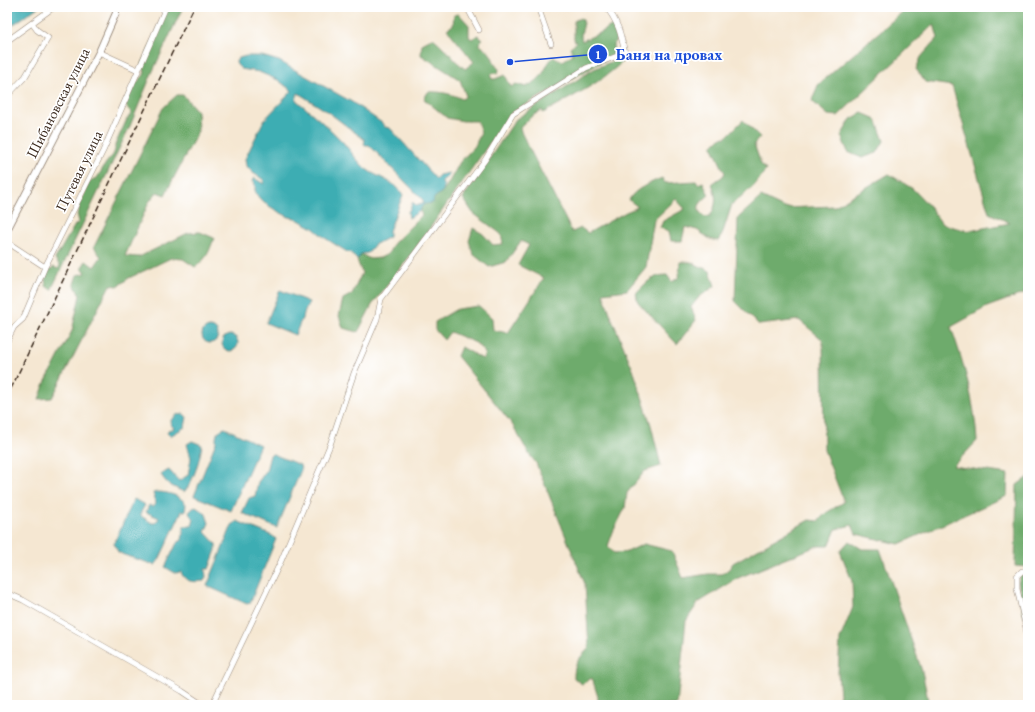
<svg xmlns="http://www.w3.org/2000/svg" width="1035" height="712" font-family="'EB Garamond',serif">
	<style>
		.forest { fill: #6eab6c; stroke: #546a45 }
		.water { fill: #3cadb3; stroke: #3c6c68 }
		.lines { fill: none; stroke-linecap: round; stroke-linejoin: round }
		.minor-casing { stroke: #988878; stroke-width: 6 }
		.tertiary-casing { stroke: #988878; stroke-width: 8 }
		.minor { stroke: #fff; stroke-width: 5 }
		.tertiary { stroke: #fff; stroke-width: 6 }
		.rail { stroke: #3b2a1e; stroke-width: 1.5; stroke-dasharray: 6 3; stroke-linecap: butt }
		.labels { text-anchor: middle; stroke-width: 3.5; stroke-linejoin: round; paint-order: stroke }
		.street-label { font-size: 15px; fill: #3b2a1e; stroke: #fff }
		.leader { fill: none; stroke: #1d4ed8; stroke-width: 1.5 }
		.callout-dot { fill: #1d4ed8; stroke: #fff; stroke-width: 1.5 }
		.mark-label { font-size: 12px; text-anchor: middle; font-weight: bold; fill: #fff }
		.callout-label { font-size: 16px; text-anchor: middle; font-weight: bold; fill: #1d4ed8; stroke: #fff; stroke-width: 3.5; stroke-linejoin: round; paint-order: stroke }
	</style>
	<rect width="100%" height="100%" fill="#fff"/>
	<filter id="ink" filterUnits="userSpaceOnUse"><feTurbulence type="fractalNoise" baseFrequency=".025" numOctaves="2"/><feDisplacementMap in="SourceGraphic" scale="8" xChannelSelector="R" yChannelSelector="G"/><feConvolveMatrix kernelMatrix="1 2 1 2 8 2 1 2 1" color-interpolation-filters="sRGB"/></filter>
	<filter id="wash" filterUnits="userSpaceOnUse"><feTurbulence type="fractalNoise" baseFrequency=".012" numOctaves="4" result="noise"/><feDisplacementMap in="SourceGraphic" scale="16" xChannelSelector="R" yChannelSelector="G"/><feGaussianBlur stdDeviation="0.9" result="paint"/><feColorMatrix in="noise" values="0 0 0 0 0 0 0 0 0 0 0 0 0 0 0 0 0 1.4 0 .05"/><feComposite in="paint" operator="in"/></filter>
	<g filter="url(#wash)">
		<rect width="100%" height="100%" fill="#f5e7d2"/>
		<path class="forest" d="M168,7h15l-31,66 -22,53 -79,164 -5,-4c-2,-9 0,-14 8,-19l4,2 2,-3 -5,-7 20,-34 4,-3 -2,-8 2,-3v-7l11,-23 7,-3 9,-15 7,-8 2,-5v-5l12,-26 5,-6 -7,-8 10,-21 9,-9 1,-4 -4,-4z
			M908,7h120v285l-41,15 -36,20c13,37 24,75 26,114l-24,25 55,8 -1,22 -108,48 -43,-10 -4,-9 -16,4 -7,17h-12l-79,32 -40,25 -12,18 -9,84h-79v-8l-6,-19 -10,6 -8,-6c0,-16 5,-19 15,-30l-4,-64 -49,-121 -7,-9 -17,-30 -55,-68 4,-9c8,3 14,9 22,12l2,-6 -9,-10 -26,-11 -6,8 -9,-10v-8l22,-13 22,-3 13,12 1,12 15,3 36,-55 -26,-13 11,-20 -8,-4 -15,21 -17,5 -16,-13 -4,-13 4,-13 10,6 10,11 10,-1 -2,-10 -28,-21 -10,-15 53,-79 78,-50 26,-11 5,1c-23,24 -54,38 -82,54l-1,-3 -10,6 -12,12 2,6 50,98 9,-4 7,5 38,-21 12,-5 -9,-7c5,-11 23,-18 33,-22l3,5 31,-2 2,3 5,-2 6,13c-9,8 -16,13 -4,22l5,-1c8,-13 6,-19 2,-33l10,-6 3,-4 -13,-27 8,-8 6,-1 17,-17 17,17 -6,7 7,20 5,6 -12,16 -22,18 -10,31 -4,6 -8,-2 -13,-9 -12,-3 -3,14h-11l-2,-10 -9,-3 3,-7 22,-12 -9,-10 -22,21 -8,47 -19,23 -24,3 9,26 22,53 17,53 10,41 -16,5 -18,22 -2,15 -12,24 -5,14 6,7 13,-1 17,-8 28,7 11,27 25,-4h14l7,-5 4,-6 76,-43 9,1 8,-8 18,-11 -20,-52 -1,-110 -24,-20 -40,5 -24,-24 3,-83 23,-21 23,11 51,-2 54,-32 24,15 17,18 12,17 26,7 42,-8 -21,-10 -37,-127 -27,-4 -9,-13 5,-12 17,-19 -4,-14 -96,92 -10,-1 -16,-14 6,-16z
			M459,14l10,11v12l3,2 6,-4 4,4 -3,5c4,4 9,6 12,11 3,5 3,10 8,14l-1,5 -4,-1 -4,2 2,4h3l10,-4 6,12 5,-3 10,3c6,-3 13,-7 17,-14 4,-6 5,-12 11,-16l9,4 10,-7 -3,-7 6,-4 -2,-4v-18l6,-3 3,2c2,10 -4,10 -1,21l22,-10 5,-4 6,-2c3,8 3,13 -2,20l1,10 -103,58 -98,139 -41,53 -14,27 -15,-4 -4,-12 4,-17 9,-5 10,-21 -5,-13 4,-6 9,5 10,-1 8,-4 6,-11 28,-28 -2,-4 2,-5 21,-15 6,-9 11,-20 15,-16 6,-14 -4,-11h-14l-16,-3 -23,-19 4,-7c11,-1 25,2 34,7l4,-3 -6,-16 -39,-25 1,-11 11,-6c12,9 20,22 32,31l9,-7 -27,-33 6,-4 1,-10z
			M177,95h6l14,16 1,20 -33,64 -8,-3 -8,10 -24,54 14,1 49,-24 12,-1 14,6c-5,14 -7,21 -19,29l-12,-8 -12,-1 -42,20 -11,8 -8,-1 -58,113 -13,1 6,-16 27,-52 8,-36 -6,-11 3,-9 9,-2 -4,-6 4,-6 8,6 7,-10 -7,-10 69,-139z
			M862,113l14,6 8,22 -7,12 -15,5 -14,-6 -7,-16 10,-17z
			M680,262h11l19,9 5,15 -16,11 -8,10 5,13 -19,24 -39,-42 -2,-9c10,-10 16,-18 31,-18l5,7 7,-5z
			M1028,477v90l-13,-1 2,-81z
			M849,541l13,8h18l42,122 7,34h-94l5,-10 -2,-22 2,-34 13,-32 -1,-26 -12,-30z
			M1028,573v35l-4,8 -6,-34 3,-7z"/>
		<path class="water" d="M7,7h31l-31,22z
			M246,56h16l17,5 73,41 30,21 3,4 5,1 46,51 3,-4 10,-2 -1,3 -6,5v2l2,3 -1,5 -9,7 -1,5 -8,1 -3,2 -2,5 -11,7 -1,-6 3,-5 1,-4h2l2,3 6,-2 2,-2 -2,-3 -53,-54h-4l-1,-1 1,-4 -37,-28 -30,-19 -2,7c16,13 31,26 46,41 8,9 15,20 24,28 12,9 30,12 37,26l-14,36v6l-15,8 -6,8 -7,1 -4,6 -7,-8h-3l-22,-14 -12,-10 -18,-10 -6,-1 -10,-5 -10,-6 -3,-3 -4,-2 -7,-8v-7l-3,-5 2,-3 10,6v-4l-11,-7 -7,-7 -1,-7 19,-39 28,-29 -14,-11 -19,-8 -18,-3 -4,-4 -1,-4 3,-3z
			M280,290l29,12 -14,33 -29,-12z
			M202 335a8 8 0 1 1 16 0a8 8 0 1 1-16 0Z
			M222 343a8 8 0 1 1 16 0a8 8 0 1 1-16 0Z
			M178,414l1,1 5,-1 3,3 -2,10 -15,9 -3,-3 2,-4 2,1 3,-2 -3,-3v-5z
			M225,428l35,17 -29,66 -37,-15 22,-54c0,-9 1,-11 9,-14z
			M192,441l10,4c-2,13 -8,37 -18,47 -9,-4 -19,-8 -23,-18l8,-4 10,11 9,-6 3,-17 -4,-14z
			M273,454l27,11 1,5 -24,58 -35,-15 7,-15 6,-2 3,-14 8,-11 4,-16z
			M157,492c10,0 23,3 29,12l-1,7h-3l-23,49 -4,5 -31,-10 -6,-3 -4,-9 20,-44 11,6 -4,7v4l11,7h3l4,-5 -13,-6 3,-7 4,2 3,-3 -3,-11z
			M196,507l10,7 3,9 -4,9 11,12v6l-7,19h-4l1,8 -2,4c-10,1 -19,2 -23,-9l-6,1 -10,-6 12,-24 5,-3 2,-14h8l2,-7 -4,-4 -1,-3 4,-4z
			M237,521l36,15 3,3 -26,64 -3,1 -40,-18 25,-61z"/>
	</g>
	<g filter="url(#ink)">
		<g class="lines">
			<g class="minor-casing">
				<path id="minor" d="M467,7l12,23
					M538,7l13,37
					M7,41l47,-34
					M99,52l39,18
					M7,96l18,-19 23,-39 -11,-8 -5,-7
					M7,242l38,25
					M7,341l7,-14 9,-8 22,-52 58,-116 63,-144
					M1028,571h-6l-5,5v13l11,48
					M7,593l16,7 159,91 21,14
					M212,705l69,-144 49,-116 24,-72 23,-54 4,-20 104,-139 28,-46 73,-46 39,-15c-4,-18 -7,-32 -19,-46"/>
			</g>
			<g class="tertiary-casing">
				<path id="tertiary" d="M7,230l92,-178 17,-39v-6"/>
			</g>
			<use href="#minor" class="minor"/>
			<use href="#tertiary" class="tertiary"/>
			<path class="rail" d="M7,397l187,-390"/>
		</g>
	</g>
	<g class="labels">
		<g class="street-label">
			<text transform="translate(58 103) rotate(-63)" y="5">Шибановская улица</text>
			<text transform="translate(79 171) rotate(-64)" y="5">Путевая улица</text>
		</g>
	</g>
	<path class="leader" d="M510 62L598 54"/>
	<g class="callout-dot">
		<circle cx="510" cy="62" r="4"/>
		<circle cx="598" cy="54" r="10"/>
	</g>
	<g class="mark-label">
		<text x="598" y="59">1</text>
	</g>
	<g class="callout-label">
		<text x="669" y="60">Баня на дровах</text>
	</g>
	<rect width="1035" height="712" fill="none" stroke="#fff" stroke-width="24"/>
</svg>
